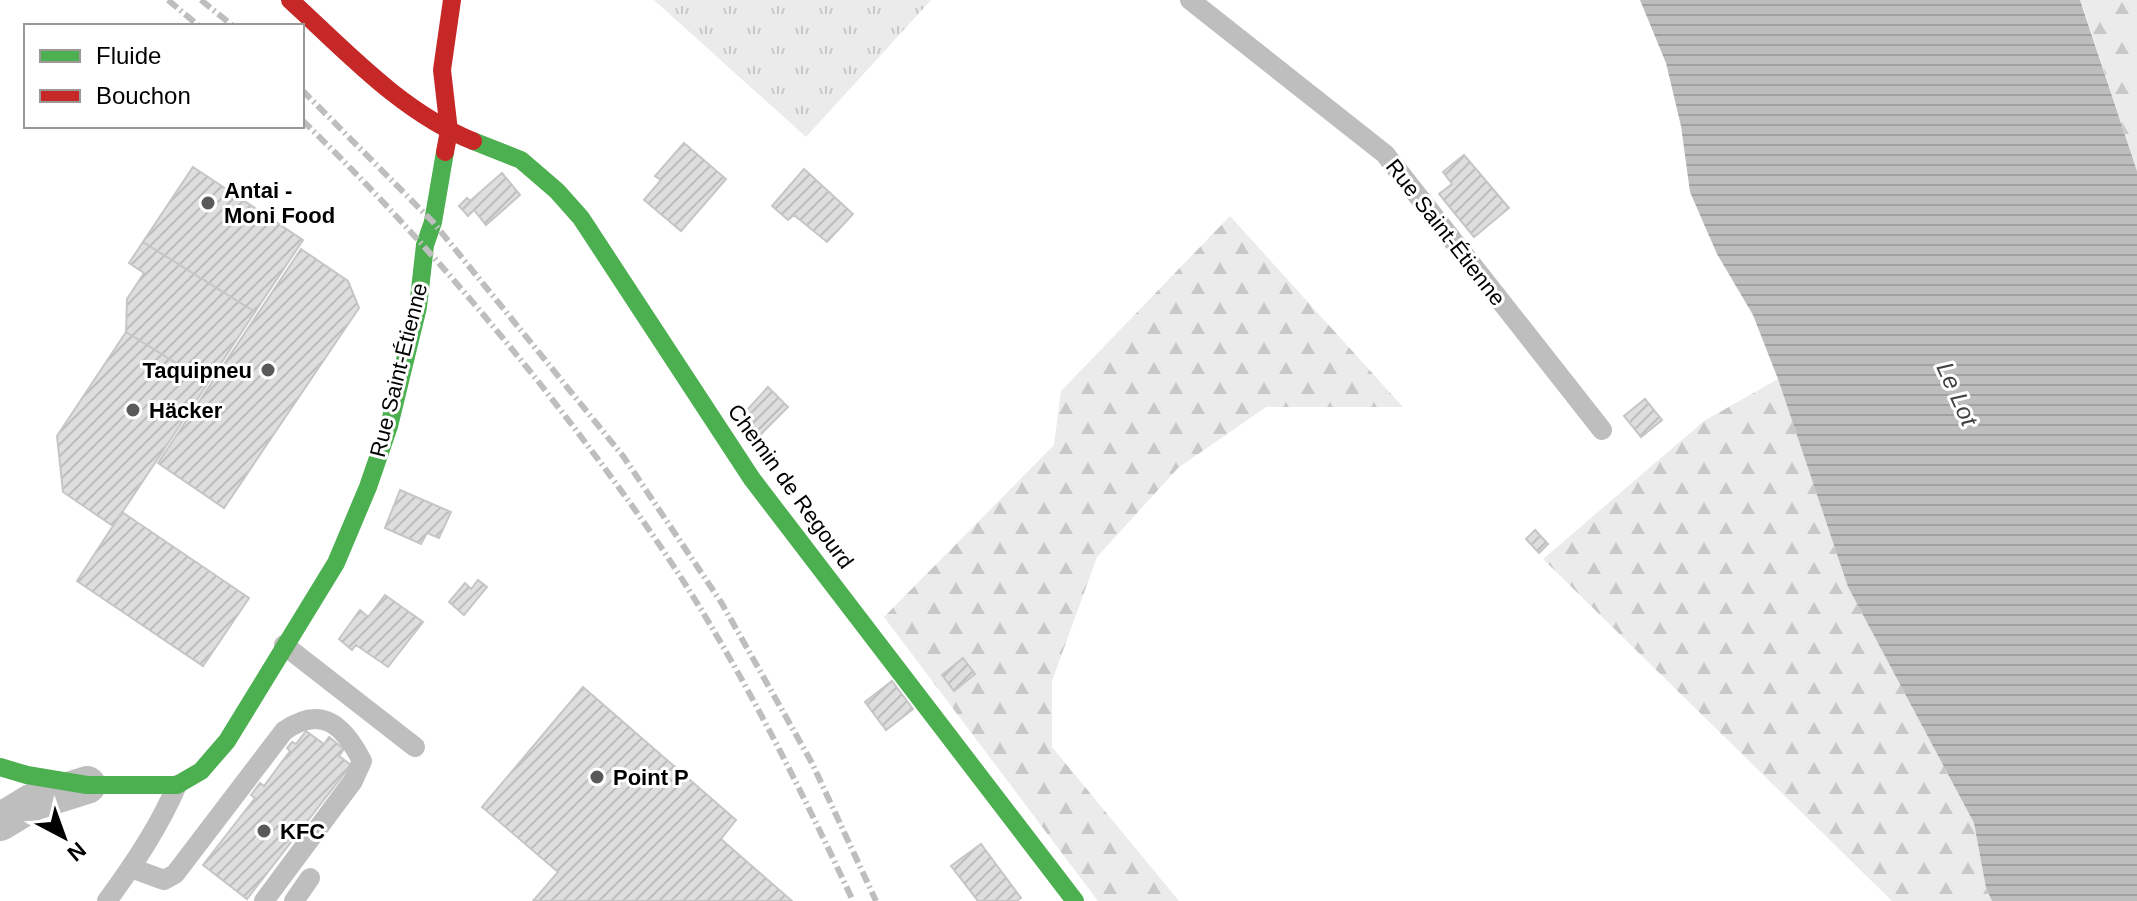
<svg xmlns="http://www.w3.org/2000/svg" width="2137" height="901" font-family="Arial,sans-serif">
	<style>
		.grass { fill: url(#grass-tufts) }
		.forest { fill: url(#forest-firs) }
		.water { fill: url(#water-rules) }
		.building { fill: url(#building-hatch); stroke: #c6c6c6; stroke-width: 2 }
		.lines { fill: none; stroke-linecap: round; stroke-linejoin: round }
		.lane { stroke: #bebebe; stroke-width: 20 }
		.street { stroke: #bebebe; stroke-width: 38 }
		.fast { stroke: #4caf50; stroke-width: 18 }
		.jam { stroke: #c62828; stroke-width: 18 }
		.rail { stroke: #bebebe; stroke-width: 6; stroke-dasharray: 12 4 2 4; stroke-linecap: butt }
		.poi-dot { fill: #595959; stroke: #fff; stroke-width: 3 }
		.labels { text-anchor: middle; stroke-width: 6; stroke-linejoin: round; paint-order: stroke }
		.poi-label { font-size: 22px; font-weight: bold; fill: #000; stroke: #fff; text-anchor: start }
		.street-label { font-size: 22px; fill: #000; stroke: #fff }
		.water-label { font-size: 24px; font-style: italic; fill: #424242; stroke: #fff }
	</style>
	<defs>
		<pattern id="grass-tufts" width="24" height="20" patternUnits="userSpaceOnUse" patternTransform="scale(2)"><rect width="24" height="20" fill="#ebebeb"/><path d="M3 7l-1-3M5 7V3M7 7l1-3M15 17l-1-3M17 17v-4M19 17l1-3" fill="none" stroke="#c8c8c8"/></pattern>
		<pattern id="forest-firs" width="22" height="20" patternUnits="userSpaceOnUse" patternTransform="scale(2)"><rect width="22" height="20" fill="#ebebeb"/><path d="M5 1l3.5 6h-7zM16 11l3.5 6h-7z" fill="#c8c8c8"/></pattern>
		<pattern id="water-rules" width="6" height="5" patternUnits="userSpaceOnUse" patternTransform="scale(2)"><rect width="6" height="5" fill="#bdbdbd"/><path d="M0 2.5h6" fill="none" stroke="#a1a1a1"/></pattern>
		<pattern id="building-hatch" width="6" height="6" patternUnits="userSpaceOnUse" patternTransform="scale(2)"><rect width="6" height="6" fill="#dedede"/><path d="M-1 1l2-2M0 6l6-6M5 7l2-2" fill="none" stroke="#bdbdbd"/></pattern>
	</defs>
	<rect width="100%" height="100%" fill="#fff"/>
	<path class="grass" d="M654,0h277l-125,137z"/>
	<path class="forest" d="M2080,0h57v171l-52,-158z
		M1230,216l173,191h-137l-88,61 -81,89 -45,124v66l127,154h-81l-214,-284 170,-172 7,-54z
		M1778,379l70,208 126,236 12,65 6,13h-100l-349,-342 161,-138z"/>
	<path class="water" d="M1640,0h440l57,171v730h-145l-6,-13 -12,-65 -126,-236 -70,-208 -25,-64 -36,-61 -27,-62 -9,-66 -15,-63z"/>
	<path class="building" d="M684,143l42,36 -45,52 -37,-31 17,-20 -6,-4z
		M1464,155l45,53 -35,29 -35,-43 13,-10 -9,-12z
		M193,167l110,73 -48,72 -112,-70z
		M804,169l49,45 -26,28 -33,-27 -6,5 -16,-14z
		M502,173l18,22 -34,30 -12,-15 -6,6 -9,-10 8,-8 3,3z
		M143,242l112,70 -47,71 -82,-51 1,-33 17,-26 -15,-10z
		M301,249l47,32 11,27 -135,200 -66,-45z
		M126,332l82,51 -95,143 -50,-34 -6,-56z
		M768,387l20,20 -33,33 -19,-18z
		M1645,399l17,21 -21,17 -17,-21z
		M400,490l51,22 -12,26 -12,-5 -6,11 -36,-16z
		M122,512l127,86 -46,68 -126,-85z
		M1535,530l13,14 -9,9 -13,-14z
		M478,580l9,7 -23,28 -15,-13 16,-19 6,6z
		M385,595l38,27 -35,45 -32,-22 -4,5 -13,-11 21,-29 8,7z
		M963,658l12,16 -21,17 -12,-16z
		M892,681l21,28 -27,21 -21,-28z
		M583,687l153,133 -15,19 71,62h-259l25,-29 -76,-65z
		M306,731l18,13 5,-7 15,12 -5,7 12,9 -104,134 -44,-34 52,-67 -4,-3 9,-12 4,3 26,-35 -3,-3 5,-6 4,2z
		M981,844l40,54 -5,3h-38l-27,-35z"/>
	<g class="lines">
		<path class="lane" d="M1190,0l195,154 217,276
			M284,645l131,102
			M131,868l33,12 11,-6 109,-143c38,-27 60,-5 78,30l-9,20 -89,120
			M107,901c27,-37 52,-74 70,-116
			M294,901l16,-23"/>
		<path class="street" d="M0,822l33,-20 54,-17"/>
		<path class="fast" d="M473,141l48,19 36,31 24,27 171,261 323,422
			M0,767l27,8 60,10h90l24,-14 26,-30 109,-178 32,-76 21,-61 29,-119 7,-62 8,-23 12,-70"/>
		<path class="jam" d="M290,0c56,51 111,112 183,141
			M445,152l4,-21 -7,-61 10,-70"/>
		<path class="rail" d="M168,0l31,26
			M201,0l32,26
			M302,90l131,132 190,234 98,146 91,161 64,138
			M302,120c86,83 164,171 239,265 57,73 113,147 161,226 57,94 105,191 151,290"/>
	</g>
	<g class="poi-dot">
		<circle cx="208" cy="203" r="8"/>
		<circle cx="268" cy="370" r="8"/>
		<circle cx="133" cy="410" r="8"/>
		<circle cx="597" cy="777" r="8"/>
		<circle cx="264" cy="831" r="8"/>
	</g>
	<g class="labels">
		<g class="poi-label">
			<text x="224" y="198">Antai -<tspan x="224" dy="25">Moni Food</tspan></text>
			<text x="252" y="378" text-anchor="end">Taquipneu</text>
			<text x="149" y="418">Häcker</text>
			<text x="613" y="785">Point P</text>
			<text x="280" y="839">KFC</text>
		</g>
		<g class="street-label">
			<text transform="translate(1446 232) rotate(52)" y="8">Rue Saint-Étienne</text>
			<text transform="translate(398 370) rotate(-76)" y="8">Rue Saint-Étienne</text>
			<text transform="translate(791 486) rotate(54)" y="8">Chemin de Regourd</text>
		</g>
		<g class="water-label">
			<text transform="translate(1957 394) rotate(66)" y="8">Le Lot</text>
		</g>
	</g>
	<rect x="24" y="24" width="280" height="104" fill="#ffffff" stroke="#999999" stroke-width="2"/>
	<rect x="40" y="50" width="40" height="12" fill="#4caf50" stroke="#999999" stroke-width="2"/>
	<text x="96" y="64" font-size="24" fill="#000000">Fluide</text>
	<rect x="40" y="90" width="40" height="12" fill="#c62828" stroke="#999999" stroke-width="2"/>
	<text x="96" y="104" font-size="24" fill="#000000">Bouchon</text>
	<g transform="translate(64 837) rotate(139)" stroke="#ffffff" stroke-width="6" paint-order="stroke">
	<path d="M0-6L14 30L0 20L-14 30Z" fill="#000000"/>
	<text y="-12" font-size="22" font-weight="bold" text-anchor="middle" fill="#000000">N</text>
	</g>
</svg>
